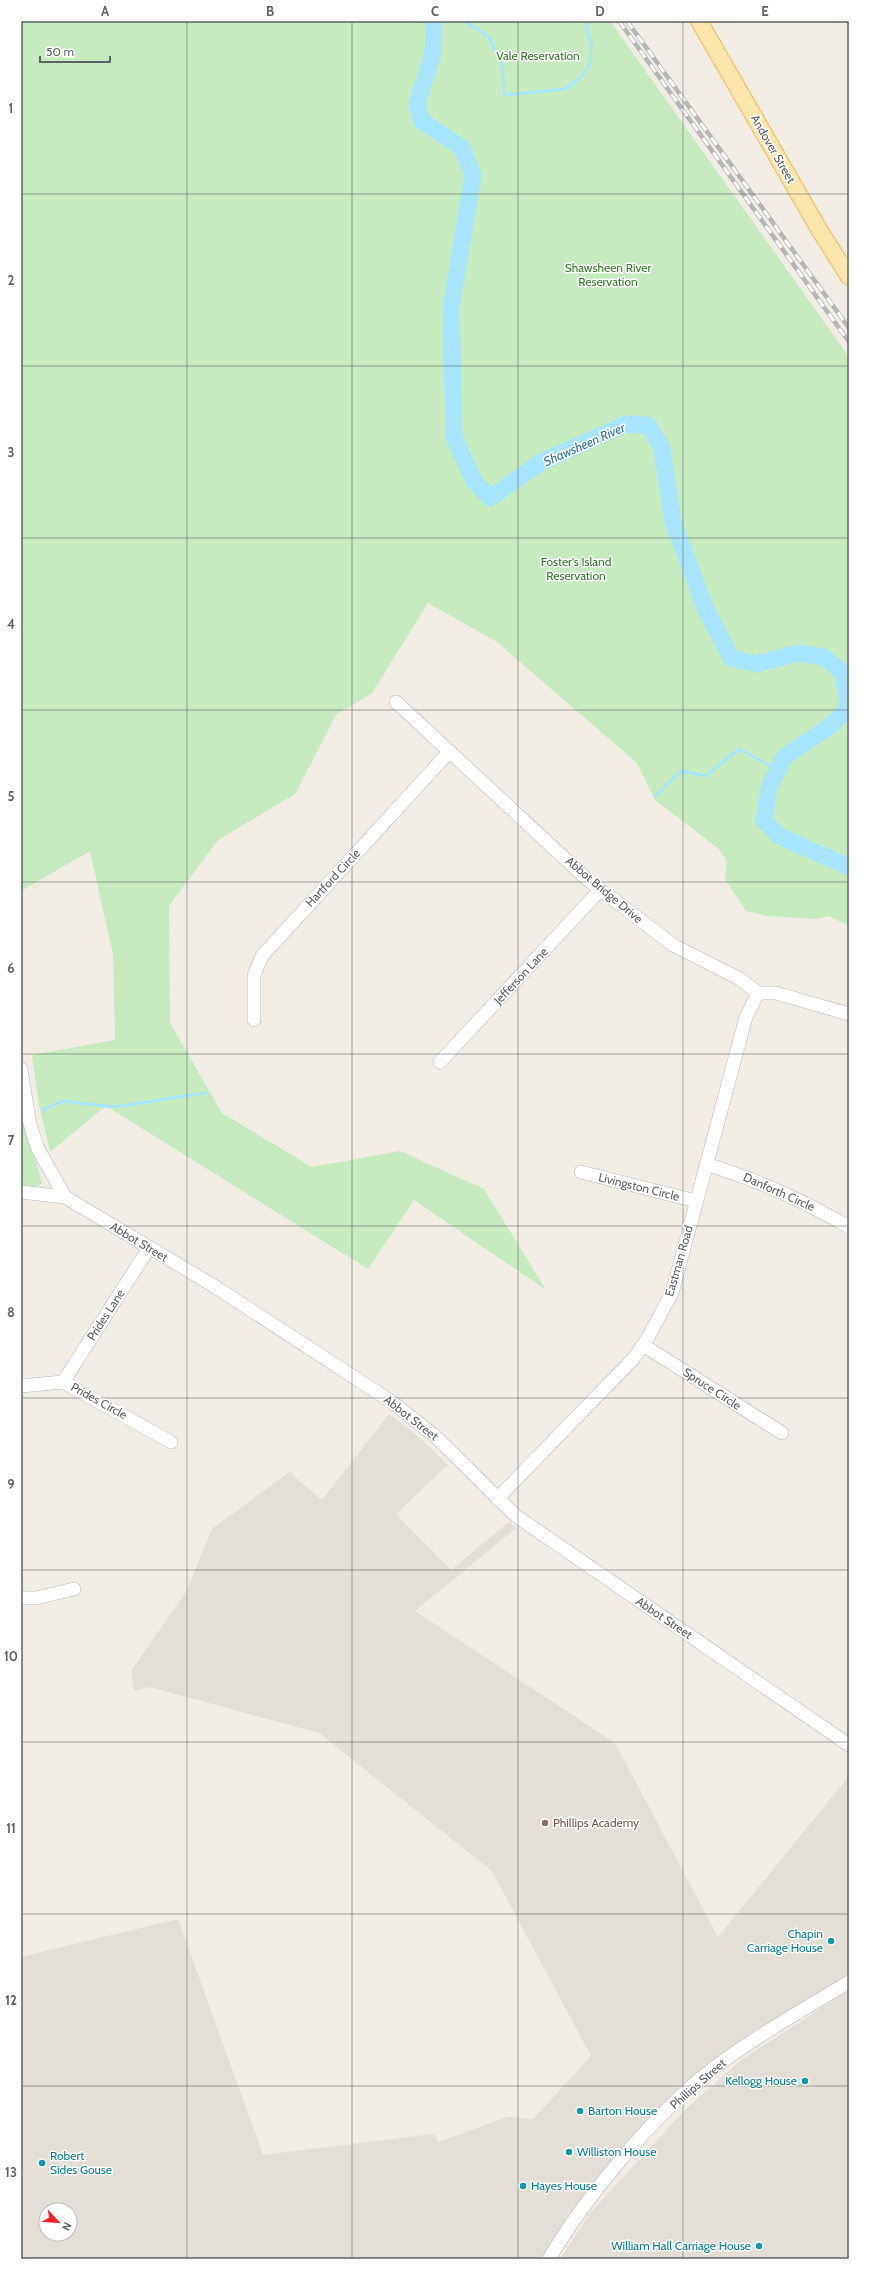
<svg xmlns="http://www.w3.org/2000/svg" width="870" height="2280" font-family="Cabin,sans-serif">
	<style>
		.education { fill: #e3ded6; fill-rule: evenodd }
		.green { fill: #c6ebbf }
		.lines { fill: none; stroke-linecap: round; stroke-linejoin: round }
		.stream { stroke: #a7e5ff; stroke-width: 3 }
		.river { stroke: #a7e5ff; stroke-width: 17 }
		.minor-casing { stroke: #b6b9bd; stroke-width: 14 }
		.major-casing { stroke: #ffb550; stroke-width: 18 }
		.minor { stroke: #fff; stroke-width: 13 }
		.major { stroke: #ffe6ac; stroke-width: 16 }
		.rail-casing { stroke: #b5b6b7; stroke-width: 4.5 }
		.rail { stroke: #fff; stroke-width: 3; stroke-dasharray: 9; stroke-linecap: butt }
		.grid { fill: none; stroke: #5d6367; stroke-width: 1; stroke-opacity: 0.55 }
		.education-dot { fill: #8d6e63; stroke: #fff; stroke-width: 1.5 }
		.culture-dot { fill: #0f9aa8; stroke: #fff; stroke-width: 1.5 }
		.labels { text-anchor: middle; stroke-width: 3; stroke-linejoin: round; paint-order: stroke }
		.park-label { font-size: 12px; fill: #33812a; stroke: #fff }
		.street-label { font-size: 12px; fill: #5d6367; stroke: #fff }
		.education-label { font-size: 12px; fill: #785e54; stroke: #fff; text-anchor: start }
		.culture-label { font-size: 12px; fill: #0d838f; stroke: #fff; text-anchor: start }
		.water-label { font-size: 13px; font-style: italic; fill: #3178a1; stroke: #fff }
		.neatline { fill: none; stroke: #5d6367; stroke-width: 1.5 }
		.grid-label { font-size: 13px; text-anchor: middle; font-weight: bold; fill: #5d6367 }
	</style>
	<rect width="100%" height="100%" fill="#f1ede5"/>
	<path class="education" d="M389,1414l33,26 28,27h-5l-49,47 55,56 58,-48 7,6 -101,83 200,132 103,194 131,-161v199l-76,46 -61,42 -169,196h-522v-302l157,-38 85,236 170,-21 6,8 68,-25 26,2 58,-63 -99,-185 -173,-138 -169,-46 -16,4 -3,-20 55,-79 26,-63 77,-57 33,28zM46,2210h24v24h-24z
		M849,1990v269h-289l31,-47 95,-103 54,-48z"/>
	<path class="green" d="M21,21h589l239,336v569l-20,-10 -12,3 -50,-3 -21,-5 -21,-32 2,-18 -8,-12 -64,-49 -18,-37 -140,-121 -69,-39 -56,90 -36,22 -41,79 -77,46 -49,66 1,117 52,90 90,54 88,-16 84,38 62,101 -132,-90 -46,69 -262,-163 -56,46 -11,-47 -7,-50 83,-15 -2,-85 -23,-104 -69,40z
		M21,1108l21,75 -5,4 -16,-2z"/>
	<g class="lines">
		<path class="stream" d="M465,21l24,16 13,28 3,30 60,-6 16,-12 9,-13 1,-21 -5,-15 4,-7
			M435,22l2,-1
			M655,796l26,-25 25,5 33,-27 39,21
			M43,1110l19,-9 52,6 91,-14"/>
		<path class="river" d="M434,21l-1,32 -16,51 5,17 40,27 11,27 -22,132 3,130 20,44 16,17 51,-36 85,-38 22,1 14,23 11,74 33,88 25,48 25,6 42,-11 26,4 18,15 7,34 -16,18 -49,33 -15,31 -5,32 15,16 70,31"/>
		<g class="minor-casing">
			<path id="minor" d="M396,702l191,177 86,66 67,34 18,14h18l73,21
				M254,1020v-45l8,-19 188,-205
				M440,1062l161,-173
				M21,1069l8,51 8,27 28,50 149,89 178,116 43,34 81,80 333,229
				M706,1164c54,17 94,35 143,63
				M581,1172l115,29
				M21,1192l44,5
				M643,1345l139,88
				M63,1382l86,-134
				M21,1386l42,-4 108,60
				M497,1499l136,-140 13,-18 26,-48 74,-276 12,-24
				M21,1598h15l38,-9
				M549,2259c36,-61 98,-135 152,-181 43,-35 100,-67 148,-96"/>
		</g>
		<g class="major-casing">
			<path id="major" d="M699,21l121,210 29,46"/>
		</g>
		<use href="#minor" class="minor"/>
		<use href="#major" class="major"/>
		<g class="rail-casing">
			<path id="rail" d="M619,21l230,321
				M627,21l222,307"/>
		</g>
		<use href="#rail" class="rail"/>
	</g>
	<path class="grid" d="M187,21v2238M352,21v2238M518,21v2238M683,21v2238M21,194h828M21,366h828M21,538h828M21,710h828M21,882h828M21,1054h828M21,1226h828M21,1398h828M21,1570h828M21,1742h828M21,1914h828M21,2086h828"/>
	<circle class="education-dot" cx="545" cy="1823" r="4"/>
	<g class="culture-dot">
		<circle cx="831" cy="1941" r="4"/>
		<circle cx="805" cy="2081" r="4"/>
		<circle cx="580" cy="2111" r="4"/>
		<circle cx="569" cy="2152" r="4"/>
		<circle cx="42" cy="2163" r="4"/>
		<circle cx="523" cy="2186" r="4"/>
		<circle cx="759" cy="2246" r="4"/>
	</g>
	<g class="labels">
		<g class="park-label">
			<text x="538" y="60">Vale Reservation</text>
			<text x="608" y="272">Shawsheen River<tspan x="608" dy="14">Reservation</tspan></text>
			<text x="576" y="566">Foster's Island<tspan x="576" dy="14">Reservation</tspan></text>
		</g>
		<g class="street-label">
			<text transform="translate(773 149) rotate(60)" y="4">Andover Street</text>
			<text transform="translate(333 878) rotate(-47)" y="4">Hartford Circle</text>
			<text transform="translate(604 890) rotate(40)" y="4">Abbot Bridge Drive</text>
			<text transform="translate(521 976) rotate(-47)" y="4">Jefferson Lane</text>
			<text transform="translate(639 1187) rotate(14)" y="4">Livingston Circle</text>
			<text transform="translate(779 1192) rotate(24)" y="4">Danforth Circle</text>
			<text transform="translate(139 1242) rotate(31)" y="4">Abbot Street</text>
			<text transform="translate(679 1261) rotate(-74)" y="4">Eastman Road</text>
			<text transform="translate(106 1315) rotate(-57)" y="4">Prides Lane</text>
			<text transform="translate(712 1389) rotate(33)" y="4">Spruce Circle</text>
			<text transform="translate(99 1401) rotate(29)" y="4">Prides Circle</text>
			<text transform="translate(411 1418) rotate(38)" y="4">Abbot Street</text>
			<text transform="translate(664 1618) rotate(34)" y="4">Abbot Street</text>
			<text transform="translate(698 2084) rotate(-41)" y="4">Phillips Street</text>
		</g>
		<g class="education-label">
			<text x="553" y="1827">Phillips Academy</text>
		</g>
		<g class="culture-label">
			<text x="823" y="1938" text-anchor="end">Chapin<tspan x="823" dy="14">Carriage House</tspan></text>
			<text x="797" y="2085" text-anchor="end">Kellogg House</text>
			<text x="588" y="2115">Barton House</text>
			<text x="577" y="2156">Williston House</text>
			<text x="50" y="2160">Robert<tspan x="50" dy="14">Sides Gouse</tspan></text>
			<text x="531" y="2190">Hayes House</text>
			<text x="751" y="2250" text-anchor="end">William Hall Carriage House</text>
		</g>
		<g class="water-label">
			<text transform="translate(584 444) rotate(-24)" y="5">Shawsheen River</text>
		</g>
	</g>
	<rect width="870" height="2280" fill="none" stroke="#ffffff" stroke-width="44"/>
	<g transform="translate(58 2222) rotate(116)"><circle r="19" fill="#ffffff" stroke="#bec1c2"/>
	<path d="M0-3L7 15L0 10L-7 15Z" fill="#fc202f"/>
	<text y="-6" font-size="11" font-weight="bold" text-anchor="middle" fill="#5d6367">N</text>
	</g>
	<path d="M40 56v6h70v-6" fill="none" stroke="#5d6367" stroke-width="2"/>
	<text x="46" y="56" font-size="12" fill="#5d6367" stroke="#ffffff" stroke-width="3" paint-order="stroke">50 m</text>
	<rect x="22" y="22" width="826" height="2236" class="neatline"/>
	<g class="grid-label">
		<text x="105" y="16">A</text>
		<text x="270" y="16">B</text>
		<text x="435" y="16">C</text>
		<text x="600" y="16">D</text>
		<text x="765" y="16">E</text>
		<text x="11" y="113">1</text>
		<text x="11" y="285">2</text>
		<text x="11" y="457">3</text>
		<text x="11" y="629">4</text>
		<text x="11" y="801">5</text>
		<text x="11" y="973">6</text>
		<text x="11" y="1145">7</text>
		<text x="11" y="1317">8</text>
		<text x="11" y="1489">9</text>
		<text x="11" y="1661">10</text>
		<text x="11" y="1833">11</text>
		<text x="11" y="2005">12</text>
		<text x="11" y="2177">13</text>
	</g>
</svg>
